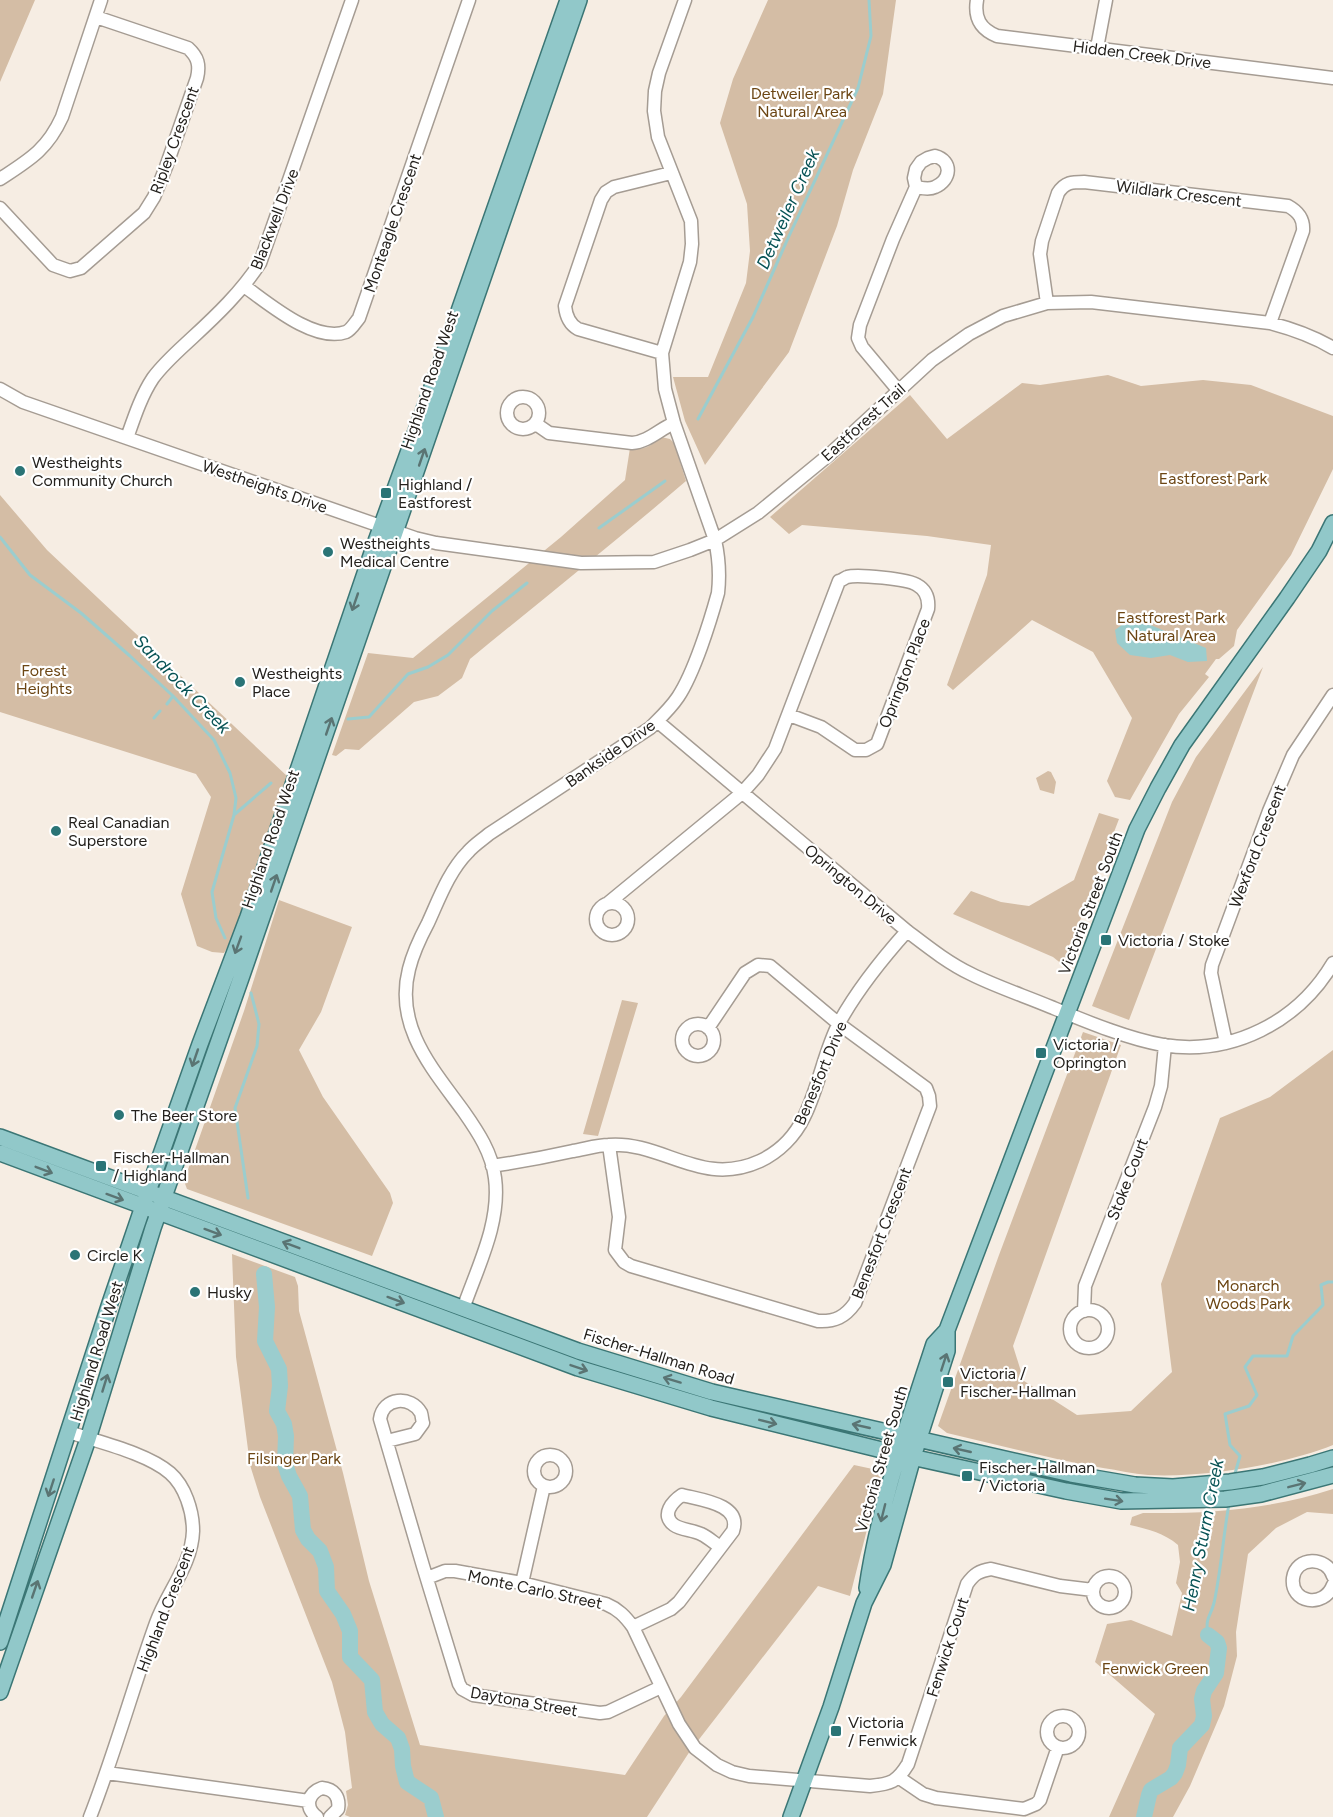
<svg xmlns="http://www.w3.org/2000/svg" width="1333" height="1817" font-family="Figtree,sans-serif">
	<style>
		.green { fill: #d4bda5 }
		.water { fill: #9bcdce }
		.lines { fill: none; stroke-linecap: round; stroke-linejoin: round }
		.stream { stroke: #9bcdce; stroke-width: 3 }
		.river { stroke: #9bcdce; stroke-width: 16 }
		.minor-casing { stroke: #a59c93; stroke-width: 15 }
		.major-casing { stroke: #3b7675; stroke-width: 18 }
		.minor { stroke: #fff; stroke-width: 12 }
		.major { stroke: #91c8c9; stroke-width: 15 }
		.oneway { stroke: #5a7473 }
		.poi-dot { fill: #2a7476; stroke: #fff; stroke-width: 2 }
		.labels { text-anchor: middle; stroke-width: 4.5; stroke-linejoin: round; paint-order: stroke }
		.street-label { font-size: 16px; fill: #24211d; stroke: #fff }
		.park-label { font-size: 16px; fill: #6c4614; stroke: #fff }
		.poi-label { font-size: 16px; fill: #24211d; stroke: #fff; text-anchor: start }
		.water-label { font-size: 18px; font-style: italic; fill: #085355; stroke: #fff }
	</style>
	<rect width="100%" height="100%" fill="#f6ede3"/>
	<path class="green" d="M0,0h35l-35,82z
		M768,0h128l-13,94 -30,76 -16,56 -48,126 -84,113 -20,-44 -12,-44h35l38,-94 4,-32 -3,-47 -27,-81 13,-44z
		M1108,375l33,11 62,-6 48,5 82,31v53l-42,86 -54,75 -3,16 -15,13h-3l-11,15 4,3 -30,37 -49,86 -15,-3 -8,-16 25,-63 -39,-66 -61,-32 -79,70 -6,-5 40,-110 4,-30 -64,-9 -125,-11 -13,9 -19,-17 140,-122 37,44 75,-56 18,2z
		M661,437l9,2 4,4 12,38c-71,61 -144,119 -216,178l-8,19 -24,18 -24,6 -55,48 -14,-1 -9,7 -4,-1 36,-102 45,5 148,-121 64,-57 5,-32c15,2 20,-1 31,-11z
		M0,495l47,55 240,226 -55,163 -8,14 -12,-1 -15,-6 -16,-52 30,-97 -15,-23 -196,-62z
		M1263,667l-134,353 -37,-14 80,-204 24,-45z
		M1048,771l3,1 5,10 -2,12 -14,-4 -4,-12z
		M1099,813l20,6 -56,146 -10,-8 -100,-43 18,-23 30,11 28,4 45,-26z
		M279,900l73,27 -31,85 -22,38 24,47 67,96 3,10 -21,53 -185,-67 -3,-8 60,-170z
		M622,1000l16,3 -40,133 -15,-2z
		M1083,1032l38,13 -108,301 11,35 53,34 54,-4 41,-39 -11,-88 59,-166 50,-21 63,-47v395c-50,20 -131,33 -185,30 -15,-1 -30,-5 -45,-7 -53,-9 -104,-23 -156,-35l-9,-7 61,-171z
		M232,1254l63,23 3,9 1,25 44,162 26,108 51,164 205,30 39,-59 17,-19 173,-232 28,6 -32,125 -32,-10 -128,165 -43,66h-297l-5,-2 3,-10 -2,-14 6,-3 -7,-56 -13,-50 -72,-185 -10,-32 -14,-108z
		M1333,1489v25l-26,-2 -31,16 -28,26 -12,78 1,24 -13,50 -34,80 -17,31h-64l46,-103 -60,-52 12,-38 24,-4 41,16 10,-43 -6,-10 4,-21 -2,-17c-14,-12 -30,-16 -48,-20l2,-8 11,-4c64,1 129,-4 190,-24z"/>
	<path class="water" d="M1126,622l22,2 58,24 1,13 -19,1 -18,-7 -19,3 -21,-3 -13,-12 -2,-13z"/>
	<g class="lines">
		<path class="stream" d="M698,419l55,-102 36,-81 69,-148 13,-52 -2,-36
			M599,528l66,-47
			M0,537l30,38 51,38 49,43 43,40 41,44 16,33 6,25 -2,17 -22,77 4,26 9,20
			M167,704l6,-8
			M154,718l6,-7
			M348,719l21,-2 39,-43 20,-7 20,-12 44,-44 35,-28
			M235,814l36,-31
			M248,1198l-13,-90 22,-62 2,-22 -8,-31
			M1234,1477l6,-21 -10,-11 -5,-31 24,-8 8,-11 -12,-28 8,-11h34l6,-20 30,-31 -2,-20 7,-3h5
			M1208,1635c-3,-18 2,-17 6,-32 7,-32 9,-66 15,-99"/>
		<path class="river" d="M264,1274l3,33 -2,34 14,28 1,17 -3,25 7,13 2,12 -1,28 4,12 11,20 3,34 5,9 12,12 6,16 1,24 16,23 7,17v26l22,23 3,32 7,12 16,14 4,11 1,17 4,16 24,16 5,19
			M1144,1817l5,-22 2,-5 20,-12 4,-5 3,-8 2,-17 22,-23 2,-9 -2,-17 2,-8 12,-18 3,-25 -2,-6 -9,-7"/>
		<g class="minor-casing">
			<path id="minor" d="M977,0c-3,18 3,29 20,36l336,42
				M1097,48l9,-48
				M0,179c29,-19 47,-29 62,-62l39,-117
				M0,208l53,57 17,6 11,-3 63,-55 10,-16 12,-30 31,-89c3,-13 1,-21 -9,-30l-92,-31
				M244,286c24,17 70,57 102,46 5,-2 9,-9 13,-14l110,-318
				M1047,303l-7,-49 2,-13 16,-48c7,-11 14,-11 26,-11l204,24c11,6 16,13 15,25l-33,92
				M662,353l-84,-24c-9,-5 -12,-13 -13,-23l36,-106 5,-8 8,-5 57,-14
				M0,389l23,13 392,136 21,5 145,20 73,-1 36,-12 25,-10 43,-27 72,-59 102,-94 37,-26 34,-18 44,-13 44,-1 179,21c23,6 43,13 63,25
				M898,390l-36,-43 -4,-9 2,-13 33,-86 23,-52 -2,-9 2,-9 5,-7 7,-4 7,-2c18,5 16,24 0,31 -6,3 -13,1 -19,0
				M507 413a16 16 0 1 1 32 0a16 16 0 1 1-32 0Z
				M536,424l13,9 83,10c16,-1 28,-14 42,-20
				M127,438c7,-20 14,-42 26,-60 11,-15 25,-27 39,-40 25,-23 49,-46 68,-75l92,-263
				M657,721l250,210c21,16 41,32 64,43 26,13 54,22 80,33 34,14 77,32 112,38 69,11 135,-23 170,-82
				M596 919a16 16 0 1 1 32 0a16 16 0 1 1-32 0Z
				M607,904l135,-111 16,-18 17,-26 64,-168c2,0 7,-4 8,-4 10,-3 62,2 70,8 9,5 12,14 11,24l-51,135 -11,6h-11l-34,-23 -32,-12
				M682 1040a16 16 0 1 1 32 0a16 16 0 1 1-32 0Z
				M1226,1043l-15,-70 1,-8 57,-154 24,-56 40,-60
				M609,1145l10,72 -4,33 9,12 7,4 187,55c17,1 27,-4 37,-18l75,-197 -1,-10 -3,-8 -87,-64 -69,-58 -12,-1 -13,8 -37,55
				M492,1166c27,-4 54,-9 81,-15 12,-2 24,-6 36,-6 54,-4 92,43 151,16 19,-9 35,-25 44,-44 15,-30 20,-65 35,-94 18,-33 43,-64 68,-92
				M463,1309c14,-41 38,-86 32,-131 -3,-25 -17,-46 -31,-66 -31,-43 -70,-85 -55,-143 4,-16 11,-31 19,-46 11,-24 21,-52 40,-71 6,-7 14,-12 21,-18l161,-106c10,-10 20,-19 28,-31 16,-24 32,-75 40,-104 2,-18 1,-35 -3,-53l-41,-117 -9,-34 -3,-36 28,-91 2,-18 -1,-23 -33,-84 -4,-26 1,-20 4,-18 26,-73
				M1070 1329a19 19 0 1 1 38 0a19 19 0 1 1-38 0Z
				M1084,1311l1,-25 70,-179 6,-21 4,-41
				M69,1432c29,10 78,21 101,41 15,13 23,38 23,58 -1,34 -26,61 -37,92 -23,64 -41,130 -66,194
				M387,1441l28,-7 8,-11c-1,-3 -1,-7 -2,-10 -10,-18 -38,-16 -41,6l43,147 36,118 3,5 11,6 127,18 8,-1 53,-25
				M534 1471a16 16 0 1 1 32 0a16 16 0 1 1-32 0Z
				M1333,1576c-6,-20 -37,-20 -40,2 -3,25 31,31 40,7
				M1093 1592a16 16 0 1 1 32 0a16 16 0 1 1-32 0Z
				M427,1578l18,-7h10l67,12 84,21c12,5 19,12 27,23l46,97 16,24 22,17 15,7 17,4 121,10c21,-2 27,-4 38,-22l59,-180c7,-10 12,-13 24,-15l69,17 33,4
				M522,1583l22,-97
				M633,1627l38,-18 8,-7 54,-71c9,-27 -32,-31 -51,-36 -9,6 -22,20 -8,30 7,5 19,5 27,9 7,3 13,9 19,13
				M1047 1732a16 16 0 1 1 32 0a16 16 0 1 1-32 0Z
				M107,1773l202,28
				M898,1777l25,17 13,4 88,11 12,-5 4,-4 18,-53
				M317,1817c-13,-10 -9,-24 5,-29 12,1 18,9 16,21l-8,8"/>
		</g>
		<g class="major-casing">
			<path id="major" d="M0,1137l578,214 134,41 359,82 64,11 38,2 57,-5 33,-5 47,-12 23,-7
				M0,1153l578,215 133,40 187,46 168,37 55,10 104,-2 36,-5 72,-19
				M867,1588c12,-83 41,-164 67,-244l13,-14
				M0,1642l110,-339 43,-126 47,-133 48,-127 127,-373 64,-176 129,-368
				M0,1692l88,-253 65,-211 88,-250 338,-978
				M791,1817l40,-110 33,-104 19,-38 30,-108 34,-106v-21l190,-501 21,-41 24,-43 105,-147 32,-47 14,-28"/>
		</g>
		<use href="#minor" class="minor"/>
		<use href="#major" class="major"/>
	</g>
	<defs><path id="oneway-shaft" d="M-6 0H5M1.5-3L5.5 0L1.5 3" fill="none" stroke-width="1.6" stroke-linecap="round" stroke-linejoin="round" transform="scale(1.5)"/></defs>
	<g class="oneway">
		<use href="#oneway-shaft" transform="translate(422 457) rotate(-71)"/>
		<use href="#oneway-shaft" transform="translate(355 602) rotate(109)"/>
		<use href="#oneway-shaft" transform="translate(329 726) rotate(-71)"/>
		<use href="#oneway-shaft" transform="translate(274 883) rotate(-71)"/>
		<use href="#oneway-shaft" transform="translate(238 945) rotate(110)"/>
		<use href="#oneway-shaft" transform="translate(195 1058) rotate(109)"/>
		<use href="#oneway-shaft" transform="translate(44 1170) rotate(21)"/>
		<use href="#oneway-shaft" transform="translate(115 1197) rotate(20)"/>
		<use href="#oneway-shaft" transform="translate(213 1232) rotate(20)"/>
		<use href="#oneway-shaft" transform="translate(291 1245) rotate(-159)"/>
		<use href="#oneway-shaft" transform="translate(396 1300) rotate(20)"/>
		<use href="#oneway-shaft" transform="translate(944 1362) rotate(-72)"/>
		<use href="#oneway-shaft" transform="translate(579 1368) rotate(19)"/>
		<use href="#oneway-shaft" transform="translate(672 1380) rotate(-163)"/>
		<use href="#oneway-shaft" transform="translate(105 1383) rotate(-73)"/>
		<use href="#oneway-shaft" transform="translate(768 1422) rotate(14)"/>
		<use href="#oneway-shaft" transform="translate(861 1426) rotate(-167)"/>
		<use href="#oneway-shaft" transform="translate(962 1450) rotate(-167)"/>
		<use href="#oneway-shaft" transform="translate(1297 1485) rotate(-14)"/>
		<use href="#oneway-shaft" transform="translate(51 1488) rotate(108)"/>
		<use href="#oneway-shaft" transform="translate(1114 1500) rotate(9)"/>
		<use href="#oneway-shaft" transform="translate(883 1513) rotate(104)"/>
		<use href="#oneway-shaft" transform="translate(35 1589) rotate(-71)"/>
	</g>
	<g class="poi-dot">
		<circle cx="20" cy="471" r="6"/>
		<rect x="380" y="487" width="12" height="12" rx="3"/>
		<circle cx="328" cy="552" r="6"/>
		<circle cx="240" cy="682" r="6"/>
		<circle cx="56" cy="831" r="6"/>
		<rect x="1100" y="934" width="12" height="12" rx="3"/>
		<rect x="1035" y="1047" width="12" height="12" rx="3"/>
		<circle cx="119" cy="1115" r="6"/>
		<rect x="95" y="1160" width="12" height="12" rx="3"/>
		<circle cx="75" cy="1255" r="6"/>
		<circle cx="195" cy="1292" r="6"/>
		<rect x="942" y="1376" width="12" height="12" rx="3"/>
		<rect x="961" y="1470" width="12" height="12" rx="3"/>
		<rect x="830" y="1725" width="12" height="12" rx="3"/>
	</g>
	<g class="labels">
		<g class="street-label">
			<text transform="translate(1142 54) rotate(7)" y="6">Hidden Creek Drive</text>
			<text transform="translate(174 140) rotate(-70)" y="6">Ripley Crescent</text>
			<text transform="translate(1179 193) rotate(7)" y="6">Wildlark Crescent</text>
			<text transform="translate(274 219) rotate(-69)" y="6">Blackwell Drive</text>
			<text transform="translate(392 223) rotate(-71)" y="6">Monteagle Crescent</text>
			<text transform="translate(429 380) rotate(-71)" y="6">Highland Road West</text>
			<text transform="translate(863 422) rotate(-42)" y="6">Eastforest Trail</text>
			<text transform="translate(265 486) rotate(19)" y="6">Westheights Drive</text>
			<text transform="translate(904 673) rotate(-69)" y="6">Oprington Place</text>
			<text transform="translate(610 753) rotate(-35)" y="6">Bankside Drive</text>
			<text transform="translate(270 839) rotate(-71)" y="6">Highland Road West</text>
			<text transform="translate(1257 846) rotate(-69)" y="6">Wexford Crescent</text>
			<text transform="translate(851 884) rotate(40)" y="6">Oprington Drive</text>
			<text transform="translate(1090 903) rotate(-69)" y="6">Victoria Street South</text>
			<text transform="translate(820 1073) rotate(-67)" y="6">Benesfort Drive</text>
			<text transform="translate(1127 1179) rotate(-69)" y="6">Stoke Court</text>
			<text transform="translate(881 1233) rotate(-69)" y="6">Benesfort Crescent</text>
			<text transform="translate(96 1351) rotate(-73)" y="6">Highland Road West</text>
			<text transform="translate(659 1356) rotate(17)" y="6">Fischer-Hallman Road</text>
			<text transform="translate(881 1459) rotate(-74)" y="6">Victoria Street South</text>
			<text transform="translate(535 1589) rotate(12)" y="6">Monte Carlo Street</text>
			<text transform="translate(165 1609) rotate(-69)" y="6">Highland Crescent</text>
			<text transform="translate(947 1647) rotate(-72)" y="6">Fenwick Court</text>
			<text transform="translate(524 1701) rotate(10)" y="6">Daytona Street</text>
		</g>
		<g class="park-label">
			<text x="802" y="99">Detweiler Park<tspan x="802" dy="18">Natural Area</tspan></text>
			<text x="1213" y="484">Eastforest Park</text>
			<text x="1171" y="623">Eastforest Park<tspan x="1171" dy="18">Natural Area</tspan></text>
			<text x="44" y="676">Forest<tspan x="44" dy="18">Heights</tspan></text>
			<text x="1248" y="1291">Monarch<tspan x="1248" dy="18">Woods Park</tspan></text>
			<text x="294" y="1464">Filsinger Park</text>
			<text x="1155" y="1674">Fenwick Green</text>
		</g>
		<g class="poi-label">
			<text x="32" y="468">Westheights<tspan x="32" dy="18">Community Church</tspan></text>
			<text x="398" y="490">Highland /<tspan x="398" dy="18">Eastforest</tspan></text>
			<text x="340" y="549">Westheights<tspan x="340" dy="18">Medical Centre</tspan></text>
			<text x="252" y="679">Westheights<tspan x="252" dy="18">Place</tspan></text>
			<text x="68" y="828">Real Canadian<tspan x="68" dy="18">Superstore</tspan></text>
			<text x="1118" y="946">Victoria / Stoke</text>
			<text x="1053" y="1050">Victoria /<tspan x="1053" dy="18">Oprington</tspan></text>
			<text x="131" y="1121">The Beer Store</text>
			<text x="113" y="1163">Fischer-Hallman<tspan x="113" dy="18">/ Highland</tspan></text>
			<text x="87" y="1261">Circle K</text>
			<text x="207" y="1298">Husky</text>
			<text x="960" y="1379">Victoria /<tspan x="960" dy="18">Fischer-Hallman</tspan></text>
			<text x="979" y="1473">Fischer-Hallman<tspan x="979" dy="18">/ Victoria</tspan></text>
			<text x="848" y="1728">Victoria<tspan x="848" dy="18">/ Fenwick</tspan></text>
		</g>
		<g class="water-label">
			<text transform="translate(788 209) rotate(-66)" y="6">Detweiler Creek</text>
			<text transform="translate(182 684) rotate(46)" y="6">Sandrock Creek</text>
			<text transform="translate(1203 1535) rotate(-79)" y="6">Henry Sturm Creek</text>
		</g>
	</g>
</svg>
